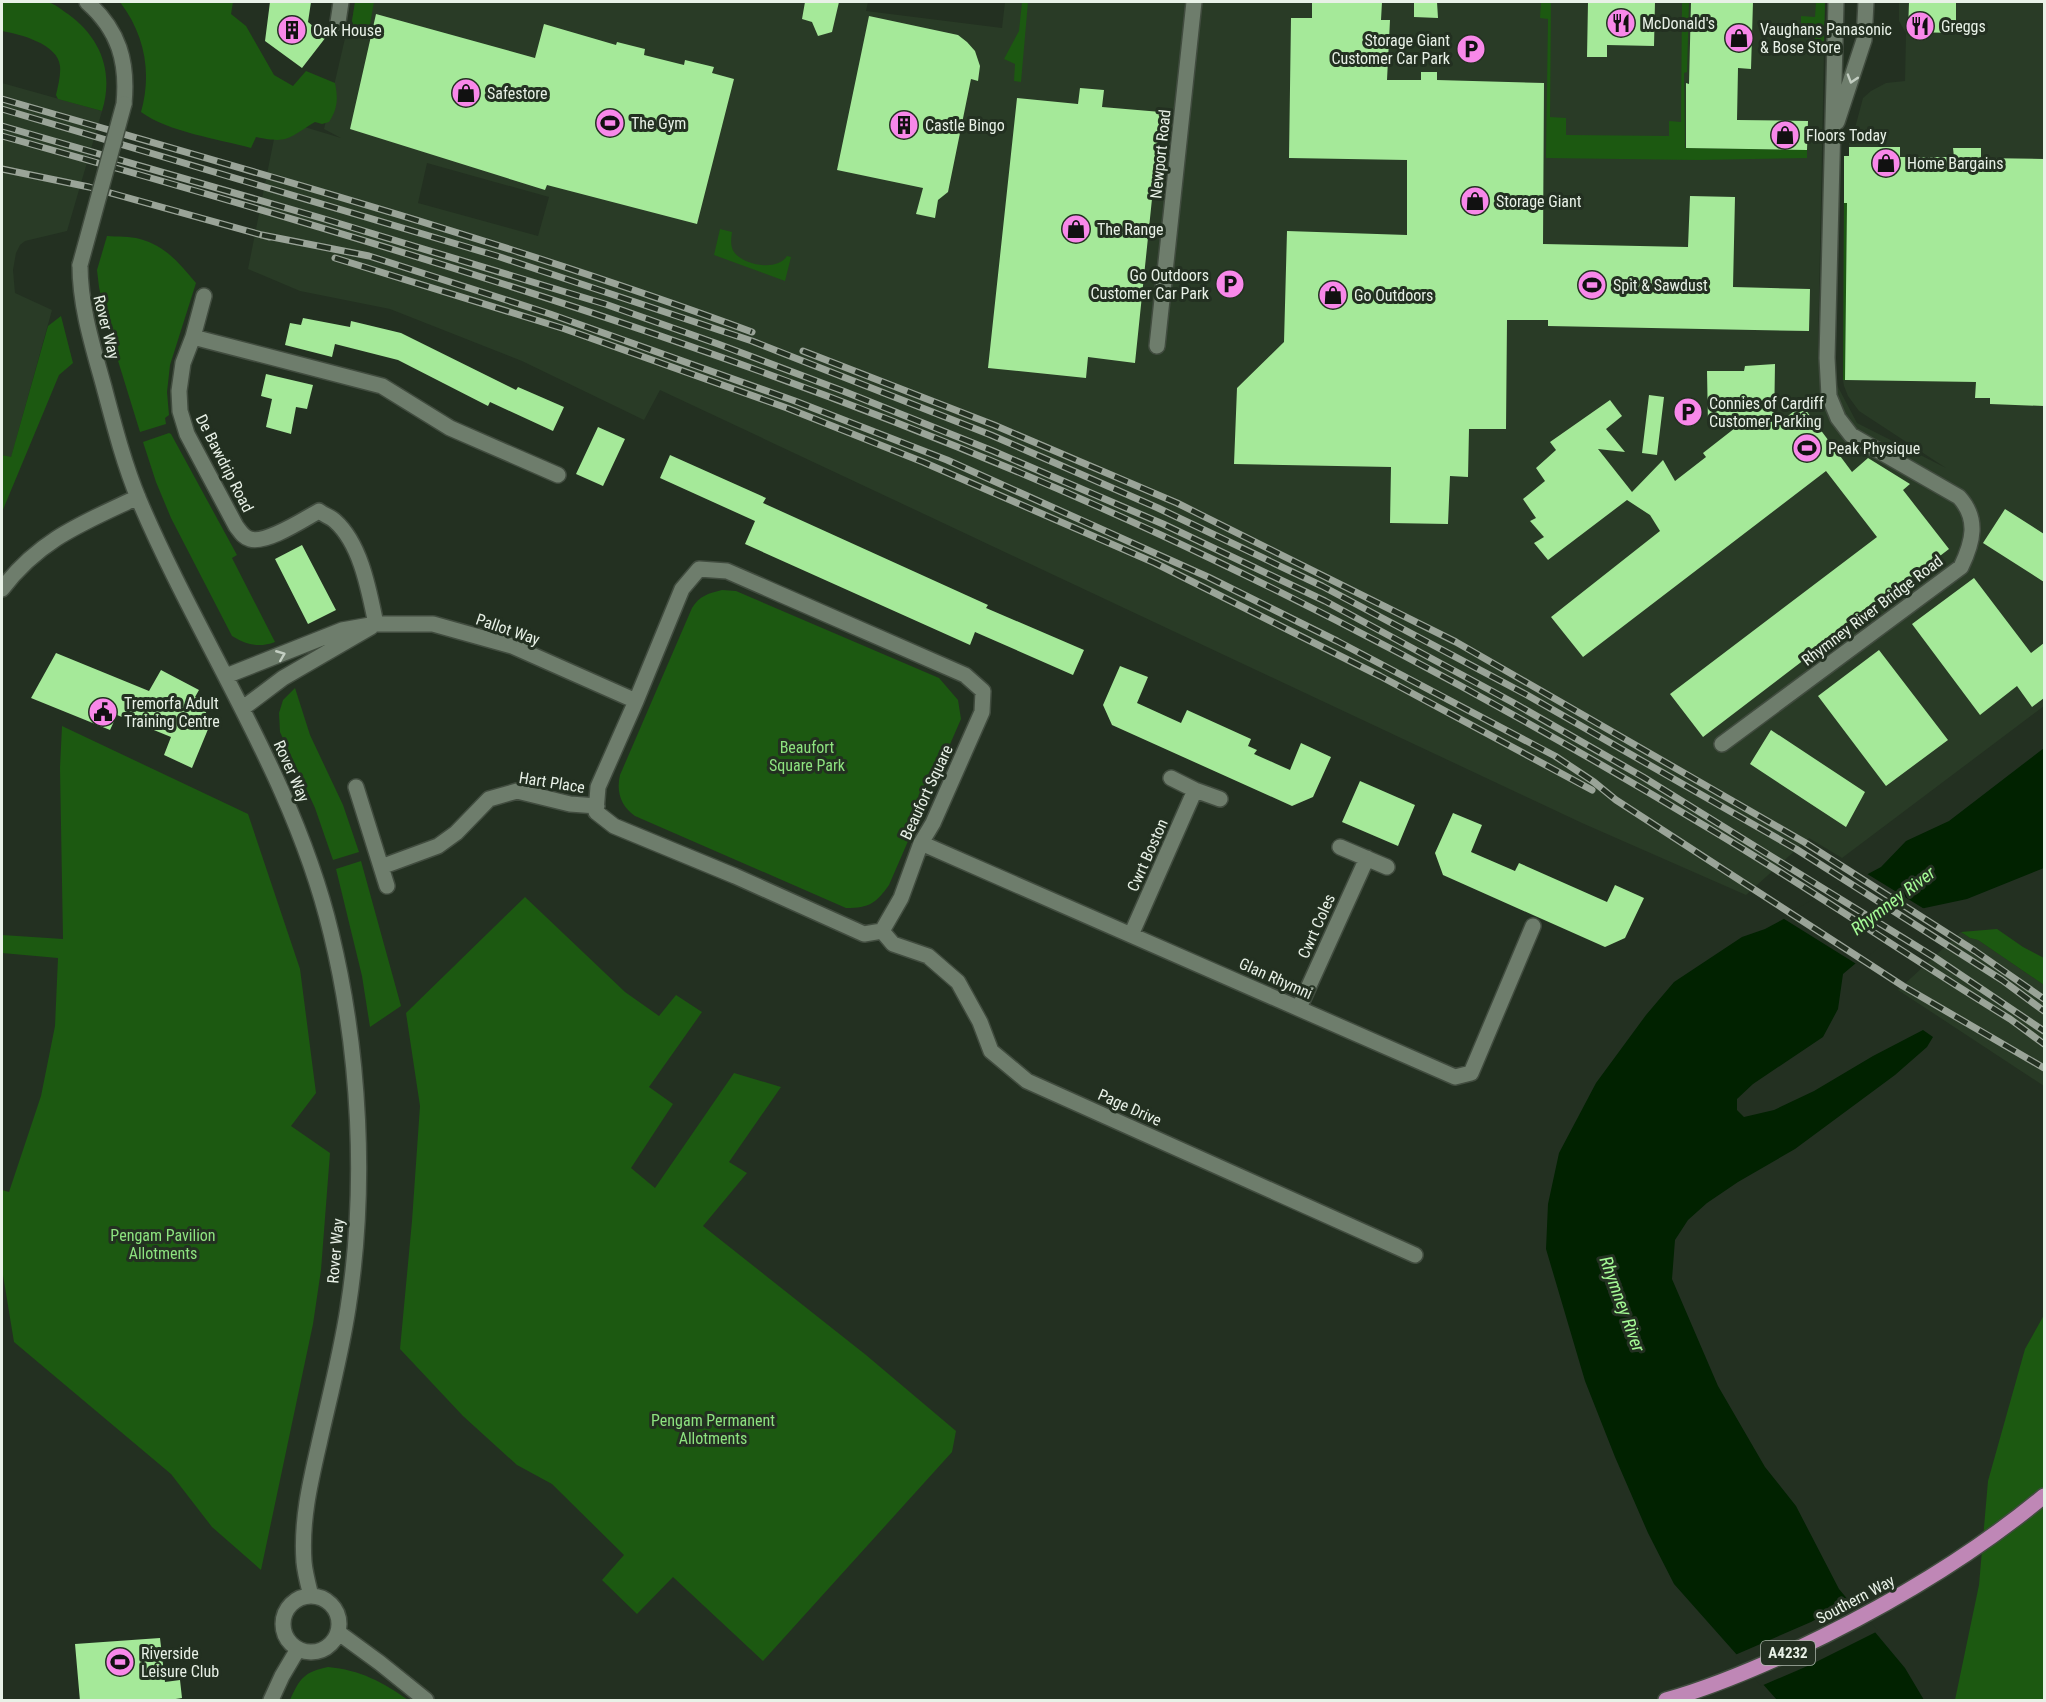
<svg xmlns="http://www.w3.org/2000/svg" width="2046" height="1702" font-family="'Roboto Condensed',sans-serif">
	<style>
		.built { fill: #293b26; fill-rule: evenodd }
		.green { fill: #1c5911 }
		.water { fill: #012200 }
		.pier { fill: #233021 }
		.building { fill: #a5e999 }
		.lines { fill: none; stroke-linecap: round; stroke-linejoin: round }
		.street-casing { stroke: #414c3f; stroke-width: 18 }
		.primary-casing { stroke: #414c3f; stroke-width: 18 }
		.street { stroke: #6e7d6c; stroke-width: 15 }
		.primary { stroke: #bf87b6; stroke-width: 15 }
		.rail-casing { stroke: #9aa498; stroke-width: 7 }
		.rail { stroke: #233021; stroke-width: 4.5; stroke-dasharray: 14; stroke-linecap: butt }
		.street-bridge-casing { stroke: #414c3f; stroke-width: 18; stroke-linecap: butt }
		.street-bridge { stroke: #6e7d6c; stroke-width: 15 }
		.oneway { stroke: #c3cec2 }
		.labels { text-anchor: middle; stroke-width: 6; stroke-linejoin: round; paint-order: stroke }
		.shield { fill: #233021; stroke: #adb7ac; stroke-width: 1.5 }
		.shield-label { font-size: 15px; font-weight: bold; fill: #e8f1e7 }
		.poi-label { font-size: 16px; fill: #e8f1e7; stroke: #233021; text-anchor: start }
		.street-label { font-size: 16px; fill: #e8f1e7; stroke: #233021 }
		.park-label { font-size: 16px; fill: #8de37f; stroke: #233021 }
		.water-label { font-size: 18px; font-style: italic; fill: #a5fb96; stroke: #233021 }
	</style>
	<rect width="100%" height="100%" fill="#233021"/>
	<path class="built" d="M355,2h513l-2,9 136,17 3,-26h820l-7,347 39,74 89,45 -87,-57 -11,-15 -4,-10 -1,-6 1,-224 6,-1 -1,-12h2l12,-45 8,-7 15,-8 19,-2 1,-48 -7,-12v-19h145v704l-202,152 -33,-20 -63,57 -164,-72 -922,-433 -16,30 -122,-59 -132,-52 -90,-18 -52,-22 30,-150 63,19 -17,-9 22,-95 5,-7zM427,163l122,34 -11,39 -120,-33z
		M2,83l100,28 -35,120 -42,10 -5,4 -4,8 -3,17 2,23 37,17 -41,148 -9,-3z
		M1961,932l9,6 8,2 66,45v101l-146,-96z"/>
	<path class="green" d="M2,2c12,-1 35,-2 46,0 7,2 14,8 20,12 33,24 46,58 34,97l-44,-12 -2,-4c2,-9 5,-20 4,-29 -2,-22 -40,-32 -58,-35z
		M120,2h113l-2,12 15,12 28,49 19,11 13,-15 29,12c3,15 3,25 -6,39l-7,2 -7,-2c-27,16 -26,22 -59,15l-5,11c-32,-9 -83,-16 -110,-36 11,-39 4,-77 -21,-110z
		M355,2h19l-5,28 -18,-3z
		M1022,2h6l-7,80 -7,-1 1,-17 -11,-5 15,-28z
		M1541,2h10l-1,115 16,1v17l103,1v-15l12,1 1,-120h7l-2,70 -3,1 1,75 122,2v8l-109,2 -152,-2 2,-139 -8,-1z
		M1816,2h9l-1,41 -9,-1v-17l-14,-2v-7l14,1z
		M1844,203h3l-2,177h-2z
		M720,229l12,3c-1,7 -2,14 2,20 9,13 43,20 53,4l4,1 -6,24 -71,-26z
		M107,236c10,1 23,0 33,3 26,7 40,25 56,44l-26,82 -3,27 2,23 -4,3 1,6 -26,8 -33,-107 -8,-38 -2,-17z
		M61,316l12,47 -14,12 -57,137v-57l9,2 37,-131z
		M169,433l2,1 66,121 -5,3 43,84c-16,6 -28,3 -43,-6l-61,-118 -15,-36 -13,-40z
		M722,590l14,1 203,87 19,22 3,19 -72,166c-13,18 -19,23 -43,23l-211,-92c-14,-10 -19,-24 -15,-41l72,-167c7,-12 17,-15 30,-18z
		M295,688l15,47 33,70 16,47 -26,8 -18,-52 -35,-76 -1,-19 4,-13z
		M62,726l186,88 52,155 16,124 -25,33 39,27 -9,117 -8,54 -52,246 -49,-43 -41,-53 -157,-132 -12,-73v-79l7,2 32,-96 14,-70 3,-68 -56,-5v-18l61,4 -3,-171z
		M361,861l40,145 -31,21 -8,-51 -26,-107z
		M525,897l100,95 34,24 17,-21 26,17 -53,75 24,17 -42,64 24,20 79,-115 47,14 -52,75 18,11 -44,53 163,129 90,76 -4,21 -189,209 -90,-84 -36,37 -35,-34 22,-25 -72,-71 -35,-19 -54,-49 -63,-67 12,-128 8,-115 -14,-93z
		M1997,929l26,18 21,11v27l-66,-45 -8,-2 -9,-6z
		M2044,1315v385h-89l24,-115 9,-104 37,-132z
		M328,1667c32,3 55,15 80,33h-118c10,-22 14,-28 38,-33z"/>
	<path class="water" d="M2044,748v120l-77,31 -47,10 -77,65 -5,35 -15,28 -70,47 -16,15v11l7,7 30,-7 40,-19 59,-35 50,-26 10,7 -6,10 -32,28 -100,74 -57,33 -31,21 -19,17 -13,20 -3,39 46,107 47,81 31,39 43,83 66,79 19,32h-147l-103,-116 -26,-51 -33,-76 -30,-76 -39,-132 2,-45 11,-51 37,-70 50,-68 28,-33 68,-45 23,-8 116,-62 25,-26 43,-20z"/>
	<path class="pier" d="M1864,872l62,38 -5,1 -63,54 -77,-48z
		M1852,1600l26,31 -68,34 -49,21 -26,-31 76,-33z"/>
	<path class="building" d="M270,2h41l-3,20 18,15 -24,31 -37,-27z
		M805,2h34l-7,30 -14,4 -6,-14 -10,-3z
		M1312,2h70l-1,18h9l-3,60h34v-8h16v8l107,3 -1,161 145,3 2,-51 45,1 -2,90 77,2 -1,42 -261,-5v-6h-41l-1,109h-37l-1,48 -18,-1 -2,48 -58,-1 1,-56 -157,-3 3,-76 47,-46 3,-111 120,4v-75l-118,-2 2,-140h21z
		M1414,2h23l1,16 -24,-1z
		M1588,2h67l-1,44 -47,-1v12h-20z
		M1691,2h62l-2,67 -13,-1 -1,52 71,1 -1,29 -121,-2v-65l3,1z
		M1909,2h47v31l-48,-1z
		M376,14l159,44 9,-34 72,21 1,-3 28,7 -1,6 40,10 1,-5 29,7 -2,6 22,6 -37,145 -150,-39 -2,5 -195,-61z
		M869,16l89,19 9,7 8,9 5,15 -2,15 -7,-2 -23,113 -10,8 -3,18 -19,-4 7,-26 -86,-18z
		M1080,88l24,2 -2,17 59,5 -26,251 -47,-6 -2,21 -98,-10 29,-270 61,6z
		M1849,147h51v10h54l-1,-9h28v10l63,1v247l-54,-2v-6h-15l1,-16 -131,-2 2,-177h-3v-47h5z
		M303,318l47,9 1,-6 50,12 115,57 2,-3 46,20 -11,24 -63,-29 -2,4 -90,-46 -63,-16 -3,13 -47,-12 5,-22 11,2z
		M1775,364l-1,63 28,-22 50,67 16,-14 42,26 -7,6 46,59 -246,188 -33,-43 207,-157 -51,-66 -243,186 -32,-40 109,-86 -10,-16 -23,-15 -79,60 -14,-17 10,-6 -14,-16 6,-3 -13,-19 22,-18 -9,-13 20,-18 -6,-8 60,-42 12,16 -16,13 19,23 -27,-3 34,43 31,-32 12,21 31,-24 -3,-4 32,-25 -27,-4 -1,-53h37l1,-5z
		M266,374l47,11 -6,24 -11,-2 -5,27 -25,-7 6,-28 -11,-3z
		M1649,395l15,2 -7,58 -15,-2z
		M598,427l27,12 -22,47 -27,-12z
		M670,455l96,43 -3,5 225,102 -2,3 98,42 -11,25 -98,-43 -5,13 -225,-101 10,-23 -95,-43z
		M2005,509l39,25v48l-61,-39z
		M302,545l34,65 -28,14 -33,-65z
		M1974,578l57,75 13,-10v55l-12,9 -15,-21 -37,29 -68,-91z
		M1879,650l69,90 -62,46 -68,-90z
		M56,653l93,38 12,-21 38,20 -4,7 15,8 -7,13 8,4 -19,46 -28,-13 7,-18 -54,-22 -7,15 -79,-32z
		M1120,666l28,11 -11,26 44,20 6,-13 64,29 -3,7 9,4 -3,4 36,16 11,-27 30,14 -18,40 -21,9 -180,-81 -9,-20z
		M1771,730l94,62 -19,35 -96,-63z
		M1360,781l55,24 -17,41 -56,-24z
		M1453,813l29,12 -11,27 44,19 4,-8 88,39 8,-17 29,13 -19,40 -20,9 -162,-72 -8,-22z
		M160,1638l5,44 15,-2 2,18 -19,3h-83l-5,-57z"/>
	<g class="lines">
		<g class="street-casing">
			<path id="street" d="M87,2c32,28 41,60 37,102
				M338,22l3,-20
				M1837,122l27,-82 2,-38
				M80,265c0,42 13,82 24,122 10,38 20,77 35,113 62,146 155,278 192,433 29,119 36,255 17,375 -7,46 -19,91 -29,136 -9,39 -18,77 -15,118 1,11 4,22 7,34
				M204,296l-11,41 -10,26 -4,28 1,20 7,23 49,92c4,5 7,11 14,13 17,5 54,-20 69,-28 5,4 12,6 16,10 26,23 34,70 41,103
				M193,337l189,49 68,42 108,47
				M1157,346l37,-344
				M2,589c38,-50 81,-66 136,-92
				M226,676l116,-46 34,-6h57l79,22 124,55 46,-112 17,-20 28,2 238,104 18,16 -1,21 -49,111 -12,20 -20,55 -19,33 -18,3 -129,-58 -121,-50 -18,-14 2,-25 38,-86
				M243,708l40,-30 88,-51
				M1722,744l239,-177c12,-25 18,-48 -2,-70l-108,-62 -13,-17 -9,-22 -2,-38 9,-356
				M1171,778l24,12 25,9
				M356,787l31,99
				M921,843l534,234 16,-4 62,-147
				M1340,847l47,20
				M381,867l57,-21 18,-13 33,-34 28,-8 53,13 27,2
				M882,931l11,13 35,12 30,26 22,40 11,29 36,30 388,174
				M1131,935l64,-145
				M1299,1008l68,-150
				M283 1624a28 28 0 1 1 56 0a28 28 0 1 1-56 0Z
				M339,1633l41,30 46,37
				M271,1700l11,-24 16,-27"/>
		</g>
		<g class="primary-casing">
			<path id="primary" d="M1666,1700c43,-12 86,-30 127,-49 89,-42 175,-92 251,-155"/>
		</g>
		<use href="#street" class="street"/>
		<use href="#primary" class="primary"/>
		<g class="rail-casing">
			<path id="rail" d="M2,99c251,73 504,142 750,233
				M2,109l495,147 255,85 239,94 167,73 164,78 205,109 269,154 206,131 42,31
				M2,126l319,92 284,86 113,40 125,47 150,60 170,73 162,77 187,101 131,75 291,180 110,74
				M2,136c412,115 825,238 1212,424 170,81 335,172 496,269 102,61 199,128 300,190l34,25
				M2,169l87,18 180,50
				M262,235l107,21 181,58 245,87 152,59 261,117 129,64 218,115 39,26 22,18 287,186 141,82
				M335,258l230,71 222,79 136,54 232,101 225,113 212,114
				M803,351l191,74 183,78 279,139 348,200 171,109 69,48"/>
		</g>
		<use href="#rail" class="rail"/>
		<g class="street-bridge-casing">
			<path id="street-bridge" d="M80,265l44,-161"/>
		</g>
		<use href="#street-bridge" class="street-bridge"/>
	</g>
	<defs><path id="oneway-chevron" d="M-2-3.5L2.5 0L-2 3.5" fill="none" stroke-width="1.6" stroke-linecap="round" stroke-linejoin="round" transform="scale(1.5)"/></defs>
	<g class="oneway">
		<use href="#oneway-chevron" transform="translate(1852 79) rotate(107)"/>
		<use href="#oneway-chevron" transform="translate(281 655) rotate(-22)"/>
	</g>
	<defs>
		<g id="restaurant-disc" transform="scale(1.5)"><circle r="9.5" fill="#f888e9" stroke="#233021"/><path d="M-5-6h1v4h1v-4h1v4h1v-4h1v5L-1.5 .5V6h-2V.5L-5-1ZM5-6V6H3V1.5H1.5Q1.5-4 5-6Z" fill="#111"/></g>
		<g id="building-disc" transform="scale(1.5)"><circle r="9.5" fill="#f888e9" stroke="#233021"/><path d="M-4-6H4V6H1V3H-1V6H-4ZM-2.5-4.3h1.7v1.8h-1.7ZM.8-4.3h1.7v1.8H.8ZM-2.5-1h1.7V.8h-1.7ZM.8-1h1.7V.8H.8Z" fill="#111"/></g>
		<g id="shop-disc" transform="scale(1.5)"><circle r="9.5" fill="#f888e9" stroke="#233021"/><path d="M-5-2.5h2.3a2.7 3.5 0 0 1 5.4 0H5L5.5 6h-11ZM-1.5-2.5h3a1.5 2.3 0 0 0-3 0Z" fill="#111"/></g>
		<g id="parking-disc" transform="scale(1.5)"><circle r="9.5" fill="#f888e9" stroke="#233021"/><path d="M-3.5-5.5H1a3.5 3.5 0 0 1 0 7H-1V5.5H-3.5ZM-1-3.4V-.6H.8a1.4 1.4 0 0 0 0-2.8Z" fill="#111"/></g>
		<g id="stadium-disc" transform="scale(1.5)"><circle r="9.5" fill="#f888e9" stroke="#233021"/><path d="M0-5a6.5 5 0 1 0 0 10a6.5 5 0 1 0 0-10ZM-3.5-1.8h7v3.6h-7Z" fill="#111"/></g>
		<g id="civic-disc" transform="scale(1.5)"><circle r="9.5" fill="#f888e9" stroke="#233021"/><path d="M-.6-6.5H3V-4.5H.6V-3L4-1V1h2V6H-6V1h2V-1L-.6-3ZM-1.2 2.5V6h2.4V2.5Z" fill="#111"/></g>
	</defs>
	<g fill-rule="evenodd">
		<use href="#restaurant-disc" x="1621" y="23"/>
		<use href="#restaurant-disc" x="1920" y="26"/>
		<use href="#building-disc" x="292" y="30"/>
		<use href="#shop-disc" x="1739" y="38"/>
		<use href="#parking-disc" x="1471" y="49"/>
		<use href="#shop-disc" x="466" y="93"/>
		<use href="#stadium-disc" x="610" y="123"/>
		<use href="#building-disc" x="904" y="125"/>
		<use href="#shop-disc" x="1785" y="135"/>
		<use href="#shop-disc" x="1886" y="163"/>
		<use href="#shop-disc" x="1475" y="201"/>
		<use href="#shop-disc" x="1076" y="229"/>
		<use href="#parking-disc" x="1230" y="284"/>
		<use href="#stadium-disc" x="1592" y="285"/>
		<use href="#shop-disc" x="1333" y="295"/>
		<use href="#parking-disc" x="1688" y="412"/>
		<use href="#stadium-disc" x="1807" y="448"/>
		<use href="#civic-disc" x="103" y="712"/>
		<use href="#stadium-disc" x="120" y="1662"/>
	</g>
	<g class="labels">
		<rect class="shield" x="1761" y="1641" width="54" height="24" rx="4.5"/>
		<g class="shield-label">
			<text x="1788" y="1658">A4232</text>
		</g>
		<g class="poi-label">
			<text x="1642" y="29">McDonald's</text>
			<text x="1941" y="32">Greggs</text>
			<text x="1760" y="35">Vaughans Panasonic<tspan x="1760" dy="18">&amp; Bose Store</tspan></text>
			<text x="313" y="36">Oak House</text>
			<text x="1450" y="46" text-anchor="end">Storage Giant<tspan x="1450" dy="18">Customer Car Park</tspan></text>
			<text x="487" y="99">Safestore</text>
			<text x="631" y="129">The Gym</text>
			<text x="925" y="131">Castle Bingo</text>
			<text x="1806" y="141">Floors Today</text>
			<text x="1907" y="169">Home Bargains</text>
			<text x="1496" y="207">Storage Giant</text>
			<text x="1097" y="235">The Range</text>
			<text x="1209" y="281" text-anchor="end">Go Outdoors<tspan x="1209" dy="18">Customer Car Park</tspan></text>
			<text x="1613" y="291">Spit &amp; Sawdust</text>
			<text x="1354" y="301">Go Outdoors</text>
			<text x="1709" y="409">Connies of Cardiff<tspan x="1709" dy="18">Customer Parking</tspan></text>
			<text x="1828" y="454">Peak Physique</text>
			<text x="124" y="709">Tremorfa Adult<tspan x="124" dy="18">Training Centre</tspan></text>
			<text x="141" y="1659">Riverside<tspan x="141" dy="18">Leisure Club</tspan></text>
		</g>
		<g class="street-label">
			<text transform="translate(1160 154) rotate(-84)" y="6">Newport Road</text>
			<text transform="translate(107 327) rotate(76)" y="6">Rover Way</text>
			<text transform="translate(225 463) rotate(63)" y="6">De Bawdrip Road</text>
			<text transform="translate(1872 610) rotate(-37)" y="6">Rhymney River Bridge Road</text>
			<text transform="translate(508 629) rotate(19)" y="6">Pallot Way</text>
			<text transform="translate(292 771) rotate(66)" y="6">Rover Way</text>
			<text transform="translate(552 782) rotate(9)" y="6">Hart Place</text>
			<text transform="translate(926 792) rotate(-65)" y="6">Beaufort Square</text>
			<text transform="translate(1147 855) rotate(-66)" y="6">Cwrt Boston</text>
			<text transform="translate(1316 926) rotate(-66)" y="6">Cwrt Coles</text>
			<text transform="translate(1276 978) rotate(24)" y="6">Glan Rhymni</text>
			<text transform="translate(1130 1107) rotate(24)" y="6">Page Drive</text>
			<text transform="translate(335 1251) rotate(-85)" y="6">Rover Way</text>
			<text transform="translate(1855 1599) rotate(-28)" y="6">Southern Way</text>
		</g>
		<g class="park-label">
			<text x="807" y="753">Beaufort<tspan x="807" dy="18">Square Park</tspan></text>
			<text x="163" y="1241">Pengam Pavilion<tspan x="163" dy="18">Allotments</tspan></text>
			<text x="713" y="1426">Pengam Permanent<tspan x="713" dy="18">Allotments</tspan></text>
		</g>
		<g class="water-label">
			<text transform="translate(1893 901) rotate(-37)" y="6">Rhymney River</text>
			<text transform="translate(1622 1304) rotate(70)" y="6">Rhymney River</text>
		</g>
	</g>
	<rect width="2046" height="1702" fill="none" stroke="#e8f1e7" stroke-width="6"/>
</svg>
